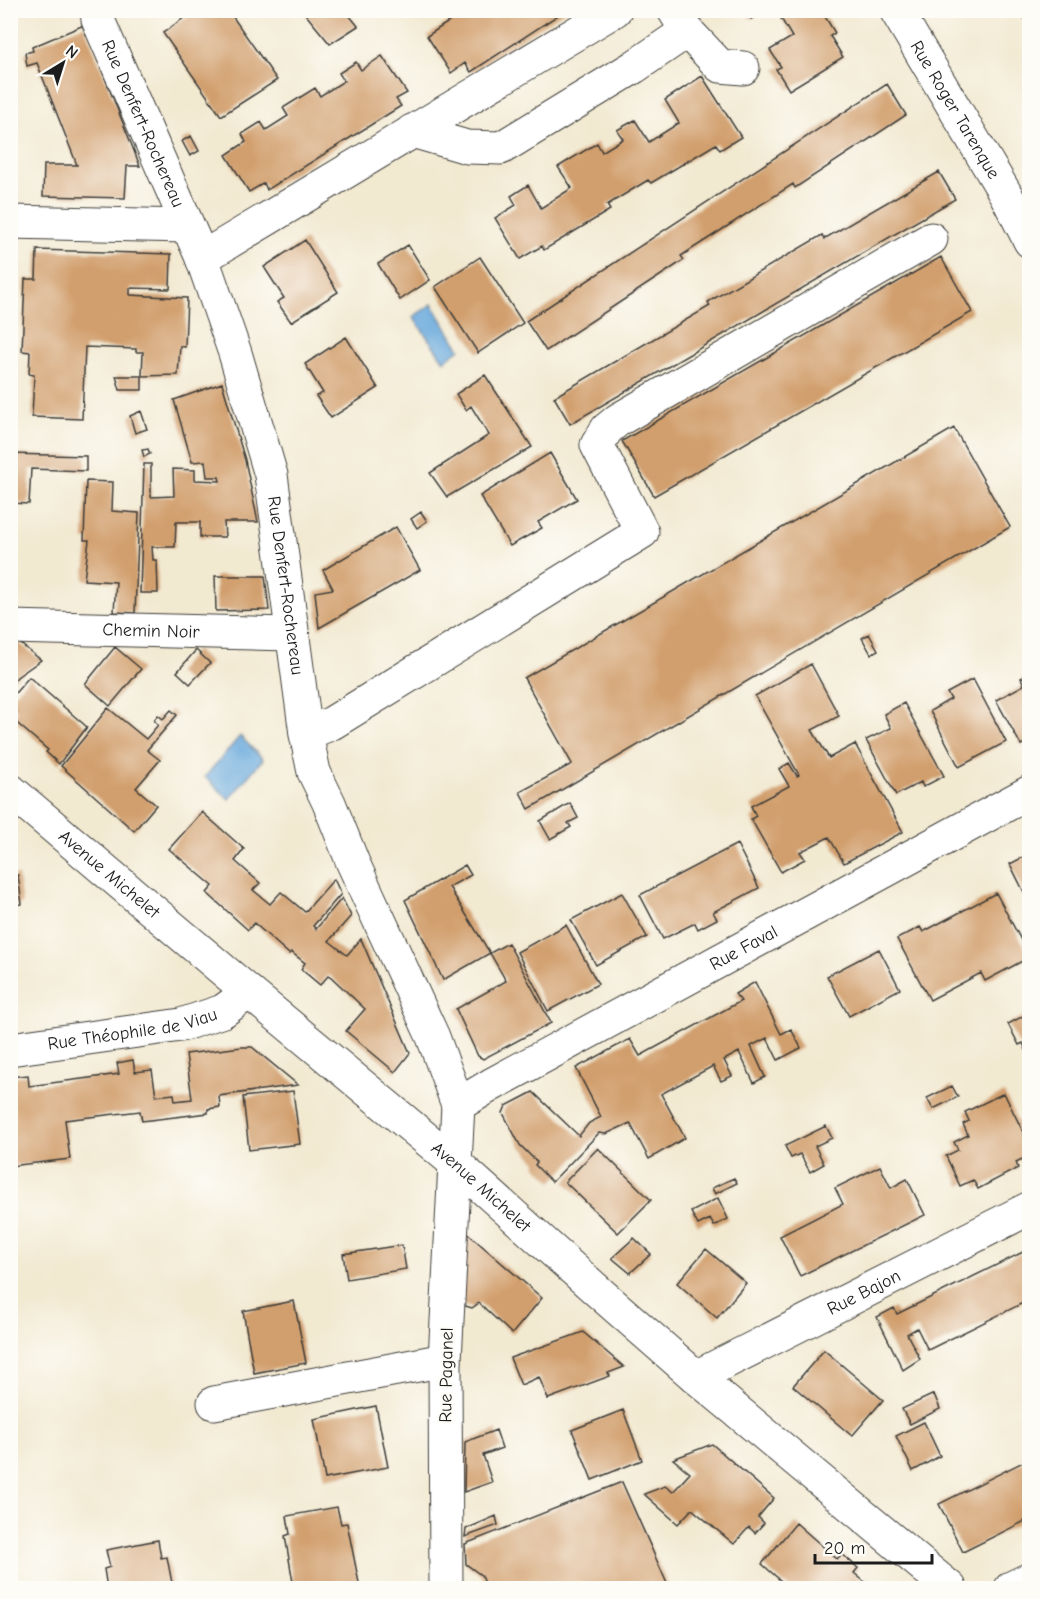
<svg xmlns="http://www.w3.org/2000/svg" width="1040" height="1599" font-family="'Comic Neue',sans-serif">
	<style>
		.water { fill: #67a8db; stroke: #42627c; stroke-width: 1.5 }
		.building { fill: #d19f6d }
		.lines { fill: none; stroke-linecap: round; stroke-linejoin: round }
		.minor-casing { stroke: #3c3b37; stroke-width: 35 }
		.minor { stroke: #fff; stroke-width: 33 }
		.labels { text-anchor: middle; stroke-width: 4.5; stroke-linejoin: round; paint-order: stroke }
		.street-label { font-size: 18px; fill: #1c1c1c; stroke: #fdfcf7 }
	</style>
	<rect width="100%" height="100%" fill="#fdfcf7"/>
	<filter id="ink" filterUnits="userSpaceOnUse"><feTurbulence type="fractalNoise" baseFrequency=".0167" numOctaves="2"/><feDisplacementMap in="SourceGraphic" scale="12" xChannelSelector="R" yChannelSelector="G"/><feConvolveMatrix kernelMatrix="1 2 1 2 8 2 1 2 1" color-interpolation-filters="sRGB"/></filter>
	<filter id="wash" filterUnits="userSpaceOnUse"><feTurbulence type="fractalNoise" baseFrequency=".008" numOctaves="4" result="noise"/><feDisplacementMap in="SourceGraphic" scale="24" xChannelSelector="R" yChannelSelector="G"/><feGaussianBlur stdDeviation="1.35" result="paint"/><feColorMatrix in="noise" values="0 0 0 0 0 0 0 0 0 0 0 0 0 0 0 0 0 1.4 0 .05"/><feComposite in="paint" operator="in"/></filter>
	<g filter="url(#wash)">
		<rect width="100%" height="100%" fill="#f2e9d1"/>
		<path class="water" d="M432,304l28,45 -16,12 -31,-44z
			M240,736l23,23 -34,40 -24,-22z"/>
		<g id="blocks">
			<path class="building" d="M195,10h33l49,70 -56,36 -58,-83z
				M302,10h43l13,16 -28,18z
				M453,10h113l-95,62 -6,-9 -14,10 -24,-37 23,-15 -4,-6z
				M745,10h21l-15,9z
				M776,10h45l14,23 -5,3 13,21 -54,33 -13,-21 5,-2 -11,-17 22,-13z
				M1015,10h14v17l-7,-14 -5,2z
				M84,25l56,141h-13l-2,32 -82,-2 1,-31h33l-40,-102 -10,3 -2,-13 8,-2 -1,-4z
				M382,56l25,37 -11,6 5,7 -134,84 -3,-7 -15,9 -23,-37 20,-13 -4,-8 19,-12 5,8 22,-14 -5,-8 32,-20 5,8 24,-15 -5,-8 17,-11 5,8z
				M702,76l39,61 -21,13 -4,-6 -65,39 -3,-3 -41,25 3,5 -66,40 -2,-4 -22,13 -25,-41 21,-13 -5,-9 17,-11 13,23 31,-20 -14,-21 39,-24 5,9 21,-13 -6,-9 18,-10 14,22 30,-19 -14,-23z
				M887,84l19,31 -111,73 -2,-4 -112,72 3,4 -138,91 -20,-30z
				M191,136l8,15 -9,5 -8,-15z
				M939,172l16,27 -385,225 -16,-27 156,-91 -2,-4 114,-67 2,4z
				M305,240l33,52 -47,30 -14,-20 7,-4 -20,-31z
				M408,245l22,35 -30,20 -22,-36z
				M37,250l134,4 -1,35 -40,-1v7l57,3 -2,49 -5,-1 -2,29 -36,1 1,-24h-7v-3l-51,-2 -3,72 -50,-2 2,-42 -5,-1 1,-22 -8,-1 3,-72h11z
				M480,257l43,66 -45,30 -43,-66z
				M941,257l31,55 -318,184 -32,-55z
				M346,337l32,51 -47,30 -15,-22 7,-3 -18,-29z
				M485,375l47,72 -85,50 -17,-24 59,-38 -18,-29 -5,4 -10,-16z
				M116,376h26v14h-22z
				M222,383l23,77 13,62h-34l1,15h-25v-15h-24l-1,25h-23l1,13h4l1,33h-18l4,-129h7v33l23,-1 -1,-27 22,1v10l25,1 -1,-4h-12l-2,-16 -13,1 -18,-62z
				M141,411l6,18 -12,4 -5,-17z
				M954,428l56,99 -481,282 -9,-17 52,-28 -48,-86z
				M148,449l2,5 -6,3 -2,-7z
				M550,453l27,46 -39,23 4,6 -32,18 -30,-50z
				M10,454l76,2v15l-55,-2 -2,35 -19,-1z
				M86,481l27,1 -1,29 27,2 -4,100 -21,-1 2,-30 -32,-2 5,-40h-5z
				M421,512l6,9 -10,7 -6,-9z
				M396,527l24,43 -101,58 -4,-36 18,-3 -10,-19z
				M215,576h50l4,34 -53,1z
				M869,634l9,16 -7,4 -9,-16z
				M18,642l23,18 -24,17 -7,8v-34z
				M115,647l26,22 -31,37 -25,-22z
				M196,650l14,13 -20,21 -13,-12z
				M811,664l28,52 -27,14 17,28 26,-14 48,88 -59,31 -15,-26 -29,15 5,7 -24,13 -30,-53 5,-3 -5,-10 38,-20 -10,-17 10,-6 8,13 2,-1 -44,-79z
				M1028,675l1,66 -8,4 -25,-45 28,-15 -3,-7z
				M29,677l58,50 -28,37 -13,-12 2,-2 -37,-32 6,-7 -7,-6v-6z
				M973,679l33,63 -47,25 -29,-56 21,-12 -4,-6z
				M904,703l40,73 -21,11 -2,-5 -25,13 -30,-55 25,-12 -7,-14z
				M108,708l38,31 12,-14 -4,-5 4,-5 5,4 8,-9 6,5 -30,35 13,10 -24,28 20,17 -22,26 -73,-65z
				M570,803l8,15 -10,5 3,4 -21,12 -10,-18z
				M202,812l42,37 -9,12 25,22 -7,7 17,14 11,-12 24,20 29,-33 7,15 -28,32 3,3 26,-31 9,18 -22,25 18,14 14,-16 49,114 -15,19 -49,-41 19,-22 -36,-34 -9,10 -19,-16 4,-6 -14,-11 -2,2 -35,-31 -6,7 -41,-37 6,-7 -44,-37z
				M737,844l22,44 -46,24 4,7 -19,10 -3,-6 -32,16 -23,-44z
				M1029,854v48l-19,-38z
				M465,865l6,10 -22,12 41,66 -47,27 -38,-80z
				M18,875l4,29 -12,2v-30z
				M622,893l25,44 -51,28 -25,-45z
				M996,893l34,64 -45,24 -4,-8 -51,27 -33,-61 23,-12 3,5z
				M566,925l32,59 -50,27 -31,-59z
				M508,943l43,80 -68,36 -5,-3 -22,-47 50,-28 -16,-28z
				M879,949l21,40 -51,27 -22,-40z
				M755,982l26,52 10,-5 10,19 -23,12 -11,-22 -16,8 14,31 -11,6 -15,-31 -15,8 8,16 -11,5 -8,-15 -52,28 24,44 -36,21 -19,-36 -24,11 -7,-1 -47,49 -17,-17 2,-3 -17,-17 -17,-32 3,-7 27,-14 46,44 10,-13 12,-6 -25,-49 54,-29 10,17 101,-55 -6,-7z
				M1029,1013v44l-6,-14 -4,2 -11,-21z
				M242,1047h10l46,38 -79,11 1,11 -12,2v4l-66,8 -2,-10 -75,9 5,39 -60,7v-89l18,-2 1,11 90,-12 -2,-11 16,-3 2,12 17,-2 4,26 18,-2 1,7 17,-2 -6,-45z
				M952,1086l6,11 -25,12 -6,-11z
				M293,1091l7,53 -51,6 -6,-53z
				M1004,1093l25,51v12l-13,6 2,6 -40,21 -5,-9 -13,6 -14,-30 12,-6 -4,-8 14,-7 -5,-11 6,-3 -4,-9z
				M826,1126l6,12 -17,8 9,18 -14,8 -10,-18 -9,4 -6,-12z
				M598,1148l53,52 -33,33 -53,-51z
				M880,1166l11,22 16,-9 18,36 -125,61 -20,-40 63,-32 -8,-16z
				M734,1178l3,5 -22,11 -3,-6z
				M718,1198l10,21 -14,7 -4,-7 -12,6 -7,-13z
				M465,1231l77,67 -30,36 -33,-31 -7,5 -10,-3z
				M634,1238l17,16 -21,19 -18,-15z
				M402,1245l4,24 -59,10 -4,-25z
				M706,1249l40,34 -29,35 -40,-35z
				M1029,1249v51l-101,50 -11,-22 -10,6 13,25 -17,11 -26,-53 17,-9 3,6z
				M294,1301l12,62 -52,10 -11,-62z
				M583,1332l41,35 -16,6 2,3 -62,23 -9,-22 -18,8 -11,-27z
				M824,1350l59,50 -31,36 -59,-50z
				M934,1394l6,15 -30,15 -8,-15z
				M376,1406l12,61 -63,12 -11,-60z
				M623,1410l19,50 -50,20 -20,-50z
				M924,1422l16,34 -27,15 -17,-35z
				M496,1430l6,18 -19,7 9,27 -28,10 1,-50z
				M712,1444l62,54 -16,19 6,6 -9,10 -6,-6 -15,17 -42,-35 -14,15 -34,-30 21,-8 8,6 17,-19 -17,-14z
				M1029,1459v60l-66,33 -24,-48z
				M622,1482l47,106h-182l-5,-12 -16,-12 -1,-20z
				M337,1507l4,17 6,-1 13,65h-66l-9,-52 5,-2 -3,-18z
				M496,1516l2,9 -33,12 1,-8z
				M796,1523l41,36 5,-5 16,14 -4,5 18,15h-83l-27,-24z
				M158,1540l3,18 6,-1 6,31h-66l-3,-19 6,-2 -4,-17z"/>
		</g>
	</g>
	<g filter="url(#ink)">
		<use href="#blocks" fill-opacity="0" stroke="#3c3b37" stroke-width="1.5"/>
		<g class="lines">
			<g class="minor-casing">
				<g id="minor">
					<path id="s1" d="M97,10l1,10 104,238 33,95 36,122 35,259 8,38 15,31 24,60 80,174 25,68 -13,255 1,228"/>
					<path id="s2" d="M896,10l109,183 25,48"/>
					<path d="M687,31l33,35 23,2"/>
					<path d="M412,131l55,16 34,1 133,-81 53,-36 -13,-21"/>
					<path d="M10,222l177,4"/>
					<path d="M202,258l413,-248"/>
					<path id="s3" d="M10,627l282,7"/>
					<path d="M306,734l26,-11 310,-191 -45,-87 10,-16 11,-9 313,-181"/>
					<path id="s4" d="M10,790l239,202 205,170 147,132 95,83 254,211"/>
					<path id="s5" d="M10,1049l171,-24 42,-14 26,-19"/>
					<path id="s6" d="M458,1105l33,-20 539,-293"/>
					<path id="s7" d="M696,1377l334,-169"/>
					<path d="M214,1403l231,-43"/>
					<path d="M1011,1588l19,-9"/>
				</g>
			</g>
			<use href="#minor" class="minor"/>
		</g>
	</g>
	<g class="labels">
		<g class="street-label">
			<text dy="6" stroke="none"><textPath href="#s2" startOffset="116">Rue Roger Tarenque</textPath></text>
			<text dy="6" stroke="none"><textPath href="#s1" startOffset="123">Rue Denfert-Rochereau</textPath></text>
			<text dy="6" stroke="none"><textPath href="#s1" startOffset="609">Rue Denfert-Rochereau</textPath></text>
			<text dy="6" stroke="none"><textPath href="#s3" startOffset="141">Chemin Noir</textPath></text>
			<text dy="6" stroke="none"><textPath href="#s4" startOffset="130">Avenue Michelet</textPath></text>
			<text dy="6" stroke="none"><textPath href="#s6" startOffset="326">Rue Faval</textPath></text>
			<text dy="6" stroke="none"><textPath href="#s5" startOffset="124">Rue Théophile de Viau</textPath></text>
			<text dy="6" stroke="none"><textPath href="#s4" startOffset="616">Avenue Michelet</textPath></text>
			<text dy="6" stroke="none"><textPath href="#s7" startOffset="188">Rue Bajon</textPath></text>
			<text transform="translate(446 1375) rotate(-89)" y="6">Rue Paganel</text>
		</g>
	</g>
	<rect width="1040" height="1599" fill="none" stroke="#fdfcf7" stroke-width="36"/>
	<g transform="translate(63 63) rotate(38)" stroke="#fdfcf7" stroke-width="4.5" paint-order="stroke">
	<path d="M0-4.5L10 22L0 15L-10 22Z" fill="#1c1c1c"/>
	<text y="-9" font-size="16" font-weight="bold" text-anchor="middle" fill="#1c1c1c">N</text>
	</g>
	<path d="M815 1554v9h117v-9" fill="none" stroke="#1c1c1c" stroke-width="3"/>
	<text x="824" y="1554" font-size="18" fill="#1c1c1c" stroke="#fdfcf7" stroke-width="4.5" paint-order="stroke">20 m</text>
</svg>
